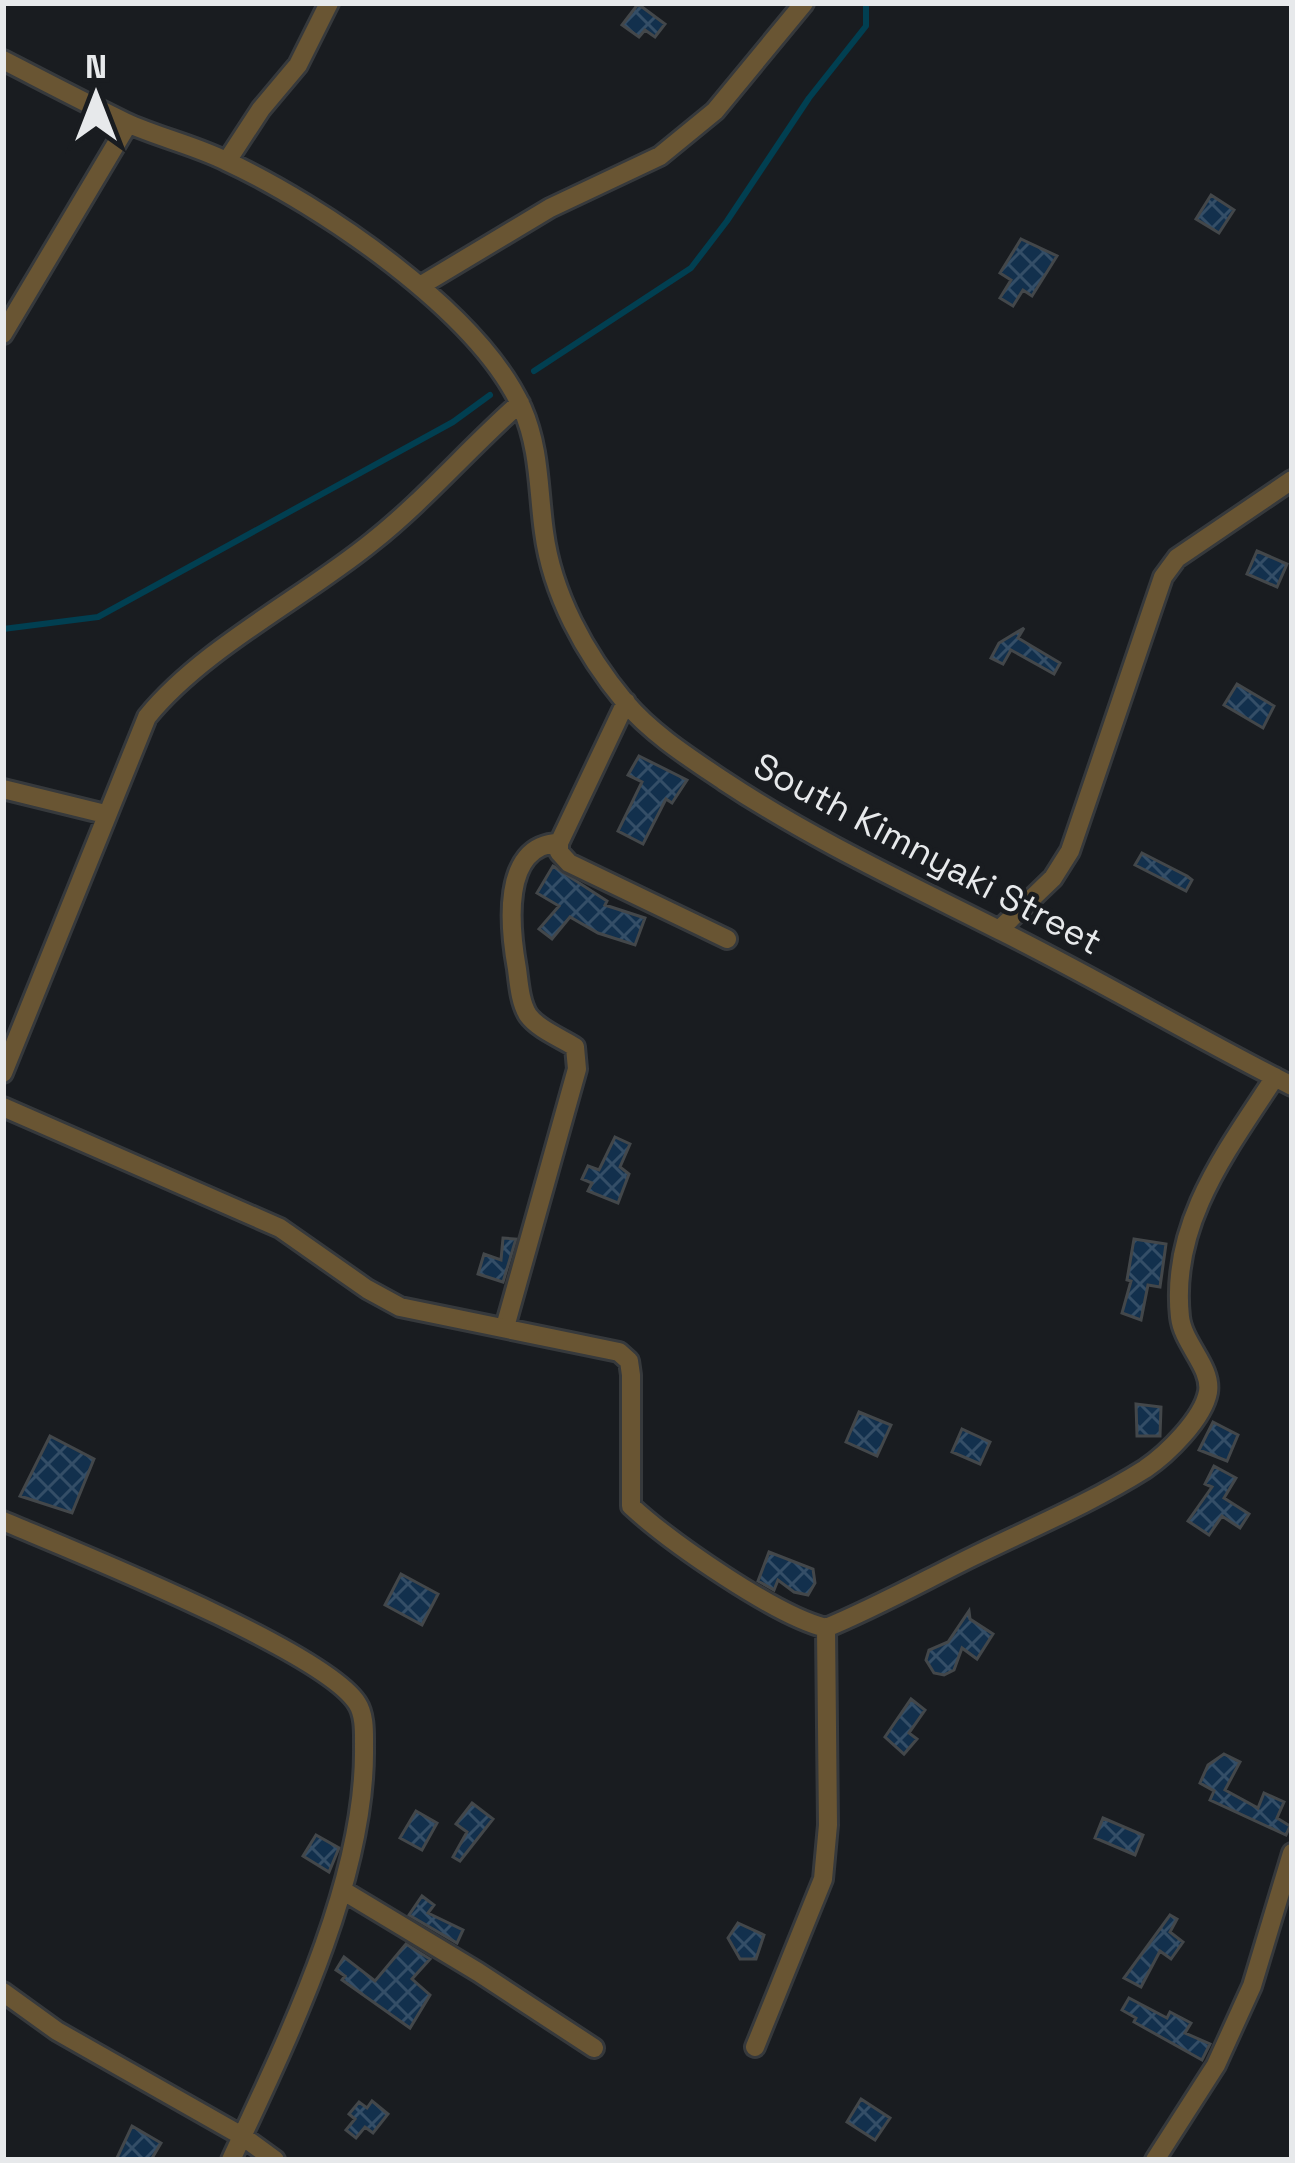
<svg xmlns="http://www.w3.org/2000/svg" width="1295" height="2163" font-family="'Space Grotesk',sans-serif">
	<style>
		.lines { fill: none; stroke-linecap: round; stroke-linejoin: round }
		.stream { stroke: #013f51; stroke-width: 6 }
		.building { fill: url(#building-cross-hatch); stroke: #43474a; stroke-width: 3 }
		.street-casing { stroke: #36393c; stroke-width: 24 }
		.street { stroke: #695533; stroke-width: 18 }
		.labels { text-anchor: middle; stroke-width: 9; stroke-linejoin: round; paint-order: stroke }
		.street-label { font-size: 36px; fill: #e7e9eb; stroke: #191c20 }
	</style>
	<defs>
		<pattern id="building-cross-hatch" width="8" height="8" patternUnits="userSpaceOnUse" patternTransform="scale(3)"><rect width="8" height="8" fill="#12304d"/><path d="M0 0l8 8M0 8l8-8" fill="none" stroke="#344e67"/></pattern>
	</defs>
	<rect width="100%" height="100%" fill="#191c20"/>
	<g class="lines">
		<path class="stream" d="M534,371l157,-103 36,-47 82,-123 57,-72v-23
			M3,629l95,-12 355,-195 37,-27"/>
	</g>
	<path class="building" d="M638,4l27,20 -10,13 -10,-7 -6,7 -17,-12z
		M1211,195l23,15 -15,23 -23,-14z
		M1021,239l36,17 -25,40 -9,-6 -10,16 -13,-8 11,-18 -11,-7z
		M1257,551l30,13 -10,23 -30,-13z
		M1024,628l-6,10 42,25 -6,11 -43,-24 -8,14 -12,-6 8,-15z
		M1237,684l37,22 -11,22 -39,-23z
		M639,756l48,24 -15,23 -6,-4 -23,45 -25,-13 24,-49 -14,-7z
		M1142,853l45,23 5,4 -6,11 -51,-26z
		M553,866l54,35 -2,4 40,13 -10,27 -37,-12 -28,-16 -18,22 -13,-10 20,-23 -22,-13z
		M615,1137l15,7 -10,23 9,7 -11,29 -30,-12 4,-8 -10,-4 6,-13 11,4z
		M503,1238l13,1 -13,43 -25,-8 6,-20 17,6z
		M1134,1239l32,5 -6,43 -12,-2 -7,35 -19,-7 9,-32 -4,-1z
		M1136,1404l25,3 -1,29h-23z
		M859,1412l32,13 -14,31 -31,-14z
		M1213,1422l25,13 -11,26 -28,-11z
		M962,1429l28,13 -10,22 -28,-12z
		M50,1436l44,23 -22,54 -52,-17z
		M1214,1466l22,12 -12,20 25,16 -9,14 -18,-12 -13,19 -21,-14 24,-34 -7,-3z
		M769,1552l44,17 2,14 -7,12 -14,-3 -16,-12 -4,10 -16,-9z
		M401,1574l37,20 -16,31 -37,-20z
		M969,1611l1,8 23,15 -16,25 -15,-11 -8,22 -10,5 -10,-2 -8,-13 3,-10 19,-8z
		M911,1699l14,11 -16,23 8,6 -13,15 -19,-17z
		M1224,1754l16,8 -15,28 33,18 6,-15 20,9 -7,16 13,8 -4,9 -76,-35 4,-9 -14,-8 8,-18z
		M472,1803l21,16 -33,42 -7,-4 14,-25 -11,-8z
		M416,1811l21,12 -15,27 -22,-12z
		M1103,1818l40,17 -8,20 -40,-17z
		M316,1835l23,13 -10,24 -26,-16z
		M422,1896l12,9 -6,8 35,17 -6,13 -48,-28z
		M1170,1915l7,4 -7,13 13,10 -12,17 -11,-8 -19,36 -17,-9z
		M738,1923l26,12 -8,24h-16l-12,-21z
		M406,1944l24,15 -18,20 18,16 -20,33 -68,-48 3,-4 -9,-6 8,-13 31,24z
		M1129,1998l38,20 3,-6 21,11 -6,10 25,11 -8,16 -68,-38 2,-4 -14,-8z
		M861,2099l29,19 -15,22 -28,-18z
		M372,2101l16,13 -15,19 -8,-6 -9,11 -10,-8 9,-11 -6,-5 10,-12 8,6z
		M132,2126l29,17 -10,17h-35z"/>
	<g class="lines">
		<g class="street-casing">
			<path id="street" d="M3,60c41,21 81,42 122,62 32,15 69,23 101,39 95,44 252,150 296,247 18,41 16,81 22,124 8,62 41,122 81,170 27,32 65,56 99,79 89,59 184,103 279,151 98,49 192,105 289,154
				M227,161l34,-52 37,-44 31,-62
				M420,286l130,-78 110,-52 55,-45 89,-108
				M3,334l125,-210
				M626,702l-67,141v9l10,11 158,76
				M3,789l102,25
				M999,930l54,-52 17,-27 93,-274 14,-19 115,-78
				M3,1073l144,-356c56,-69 155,-118 225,-175 53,-42 97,-94 148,-139
				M3,1107l277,121 87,61 33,18 219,45 10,9 2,14v131c39,36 145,110 195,122 51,-21 99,-48 148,-72 57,-28 117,-53 171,-87 22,-15 58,-50 63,-77 4,-25 -25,-48 -28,-75 -10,-93 46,-165 95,-240
				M505,1327l72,-258 -2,-22c-14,-9 -37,-18 -47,-32 -8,-13 -9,-31 -11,-46 -7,-39 -17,-125 42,-126
				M3,1521c68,29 320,129 354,182 8,12 7,30 7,44 2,134 -77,293 -133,413
				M342,1890l136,82 116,76
				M3,1992l54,39 185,105 33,24
				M755,2047l68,-168 5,-54 -2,-197
				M1155,2160l61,-95 36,-79 40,-133"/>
		</g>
		<use href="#street" class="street"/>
	</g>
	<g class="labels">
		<g class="street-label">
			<text transform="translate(928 853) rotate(28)" y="13">South Kimnyaki Street</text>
		</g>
	</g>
	<rect width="1295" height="2163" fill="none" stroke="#e7e9eb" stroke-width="12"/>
	<g transform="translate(96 96)" stroke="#191c20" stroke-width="9" paint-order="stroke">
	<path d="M0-9L21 45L0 30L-21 45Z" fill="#e7e9eb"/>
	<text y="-18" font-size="33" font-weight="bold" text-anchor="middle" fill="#e7e9eb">N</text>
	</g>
</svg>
